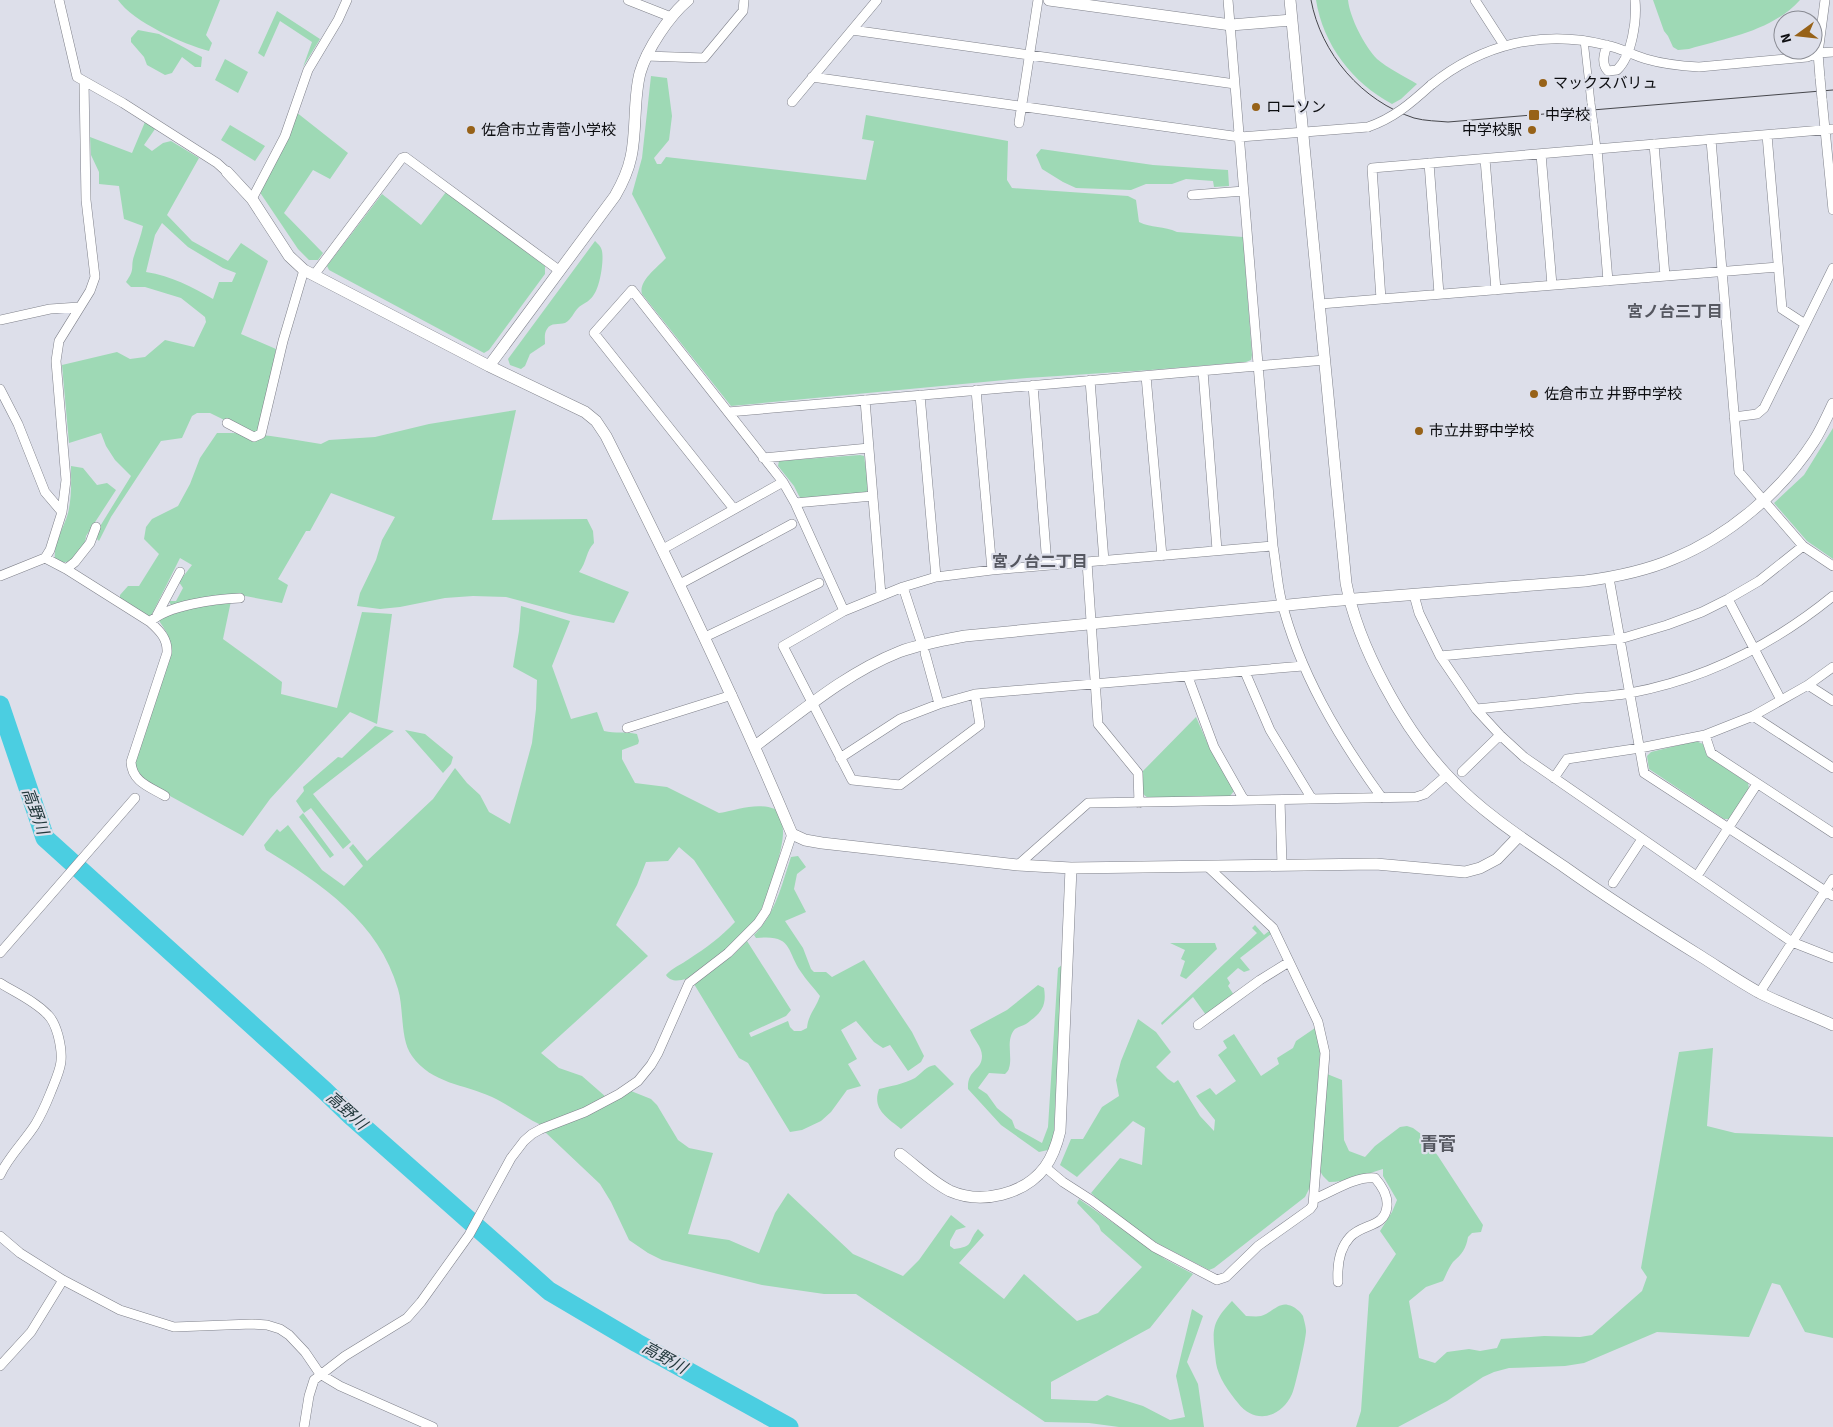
<svg xmlns="http://www.w3.org/2000/svg" width="1833" height="1427" font-family="'Source Sans 3','Noto Sans JP',sans-serif">
	<style>
		.green { fill: #9ed9b5; fill-rule: evenodd }
		.lines { fill: none; stroke-linecap: round; stroke-linejoin: round }
		.river { stroke: #4bcee1; stroke-width: 19 }
		.pedestrian-casing { stroke: #7f818a; stroke-width: 8 }
		.minor-casing { stroke: #7f818a; stroke-width: 10 }
		.tertiary-casing { stroke: #7f818a; stroke-width: 12 }
		.pedestrian { stroke: #fff; stroke-width: 7 }
		.minor { stroke: #fff; stroke-width: 9 }
		.tertiary { stroke: #fff; stroke-width: 11 }
		.tram { stroke: #46474c; stroke-width: 1 }
		.pedestrian-bridge-casing { stroke: #7f818a; stroke-width: 8; stroke-linecap: butt }
		.minor-bridge-casing { stroke: #7f818a; stroke-width: 10; stroke-linecap: butt }
		.pedestrian-bridge { stroke: #fff; stroke-width: 7 }
		.minor-bridge { stroke: #fff; stroke-width: 9 }
		.poi-dot { fill: #976218; stroke: #dddfea; stroke-width: 2 }
		.labels { text-anchor: middle; stroke-width: 4.5; stroke-linejoin: round; paint-order: stroke }
		.poi-label { font-size: 15px; fill: #0c0d10; stroke: #dddfea; text-anchor: start }
		.neighbourhood-label { font-size: 16px; font-weight: bold; fill: #555760; stroke: #dddfea }
		.water-label { font-size: 16px; font-style: italic; fill: #22383c; stroke: #dddfea }
		.quarter-label { font-size: 18px; font-weight: bold; fill: #555760; stroke: #dddfea }
	</style>
	<rect width="100%" height="100%" fill="#dddfea"/>
	<path class="green" d="M118,0h102l-14,35 6,8 -3,8c-26,-7 -76,-29 -91,-51z
		M1316,0h32c2,18 16,45 29,59 10,9 29,18 40,25l-16,15 -9,5c-39,-21 -69,-59 -76,-104z
		M1653,0h147c-28,31 -73,38 -111,49l-11,1 -5,-3 -5,-11 -4,-5z
		M277,11l43,28 -17,28 9,-25 -32,-21 -16,36 -6,-4z
		M138,30l21,4 43,23 -1,10h-6l-13,-10 -10,16 -7,2 -18,-10 -3,-8 -13,-15v-4z
		M225,59l23,13 -10,21 -23,-13z
		M651,76l16,2 5,38 -3,24 -15,18 3,6h4l5,-7 200,23 8,-39 -12,-2 4,-24 142,26 -1,39 5,8 116,8 8,4 3,22c12,6 25,4 38,10l66,5 9,118 -1,5 -5,2 -96,8 -123,8 -296,28 -89,-112c-4,-13 16,-27 24,-36l-34,-64 10,-36z
		M296,112l52,41 -18,26 -17,-9 -29,43 39,40 -5,7h-9l-11,-11 -39,-58z
		M145,122l10,7 -11,16 8,6 11,-8 8,-2 28,17 -32,57 25,26 36,20 13,-18 27,18 -27,73 35,15 -16,83 -5,3 -45,-22h-13l-5,3 -10,22 -21,3 -50,76 -12,24 -2,-2 2,-11 32,-52 -16,-16 -9,-14 -5,-13 -32,10 -7,-78 55,-13 13,7 15,-2 20,-17 29,7 12,-25 -1,-5 -24,-19 -36,-11h-14l-5,-5c10,-14 4,-14 8,-26 3,-10 7,-20 9,-30l-19,-7 -5,-33 -20,-2v-12l-8,-17 -1,-18 42,16zM162,223l26,24 35,21 13,5 -4,9h-13l-6,17c-21,-12 -41,-23 -67,-27l9,-37z
		M230,125l35,21 -10,15 -34,-21z
		M1041,149l112,16 75,5 1,16 -15,1 -1,-6 -27,-2 -14,5h-26l-15,6 -55,-2 -13,-6 -21,-13 -6,-14z
		M446,192l99,74v8l-56,76 -5,3 -155,-83 -2,-4 55,-72 39,31z
		M595,241c3,3 6,5 7,10 2,10 -2,37 -9,45 -4,6 -11,8 -15,12 -5,5 -6,11 -13,15 -6,2 -14,-1 -18,6 -3,4 -2,10 -2,15l-15,10 -5,12 -4,3 -11,-4 -2,-6z
		M516,410l-24,110 95,-1 6,12 1,12c-8,8 -7,19 -15,29l50,20 -15,31 -41,-8 -67,-18 -33,-1 -28,2 -45,9 -20,2 -23,-3 3,-13 16,-33 6,-20 13,-23 -64,-24 -21,38h-4l-28,48 10,6 -6,18 -42,-8 -68,12 -3,-6h7l7,-13 -4,-6 13,-17 -12,-7 -29,58 -3,1 -28,-18v-4l8,-9h11l20,-32 -15,-15 2,-12 6,-8 26,-13 12,-22 10,-26 17,-25c36,-1 69,5 104,11l8,-4 46,-3 54,-13z
		M1833,428v131l-26,-18 -33,-38 30,-28z
		M860,455l4,1 5,33 -5,5 -62,5 -3,-3 -5,-10 -16,-20 1,-5z
		M71,466l12,2 14,17 10,-2 9,7 -30,46c-1,14 -16,34 -31,23 -2,-16 9,-31 13,-46 4,-16 3,-31 3,-47z
		M213,601h18l-8,38 59,43 -1,12 56,14 25,-96 30,2 -15,110 -27,-12 -80,87 -27,37 -104,-57 -5,-17 36,-116 -3,-13 -9,-14z
		M521,606l49,15 -18,45 19,53 26,-7 7,19c11,3 21,0 33,3l2,7 -1,3 -16,6v9l13,24 32,4 52,26c19,-3 37,-11 56,-4 4,7 8,14 8,22 1,17 -17,73 -27,88 -8,12 -56,55 -70,60 -7,2 -16,3 -20,-4 6,-7 16,-11 23,-16 17,-11 32,-22 46,-37l-41,-62 -15,-13 -11,14 -22,1 -9,23 -21,40 32,31 -107,97 18,15 23,8 24,21 -23,11 -42,17c-17,-8 -32,-20 -49,-28 -28,-13 -60,-13 -80,-41 -12,-16 -8,-47 -14,-67 -19,-66 -76,-105 -132,-139l-2,-5 13,-16 3,3 8,-7 34,45 22,16 19,-20 -14,-18 4,-4 14,17 66,-62 22,-31 12,15 13,12 9,17 21,12 22,-81 4,-34 1,-29 -24,-13 6,-36z
		M1196,717l14,32 24,42 -4,5 -82,2 -5,-4v-20l-1,-2z
		M375,726l19,5 -81,63 38,48 -8,7 -32,-41 -7,5 -8,-12 8,-10 -1,-4 35,-30 4,1z
		M405,730l20,4 28,23 -2,7 -8,9z
		M1696,741l7,3 4,12 41,27 1,6 -20,30h-5l-75,-50 -2,-13 4,-4z
		M303,813l31,42 -4,3 -31,-41z
		M798,856l8,11 -9,7 -3,15 12,23 -21,9 18,27 8,21 3,3h12l6,5 32,-17 48,72 12,24 -3,6 -13,9 -18,-26 -7,3 -9,-6 -18,-21 -15,9 16,29 -9,5 13,22 -14,4 -16,22 -10,9 -19,9 -12,2 -42,-69 -9,-5 -45,-74 38,-28 15,-15 44,69 -5,6 -37,17 2,4 37,-16 2,6 4,4h7l6,-3c1,-13 9,-20 13,-32 -6,-8 -14,-16 -19,-24 -15,-22 -8,-38 -45,-34l-2,-3c21,-20 28,-51 37,-78z
		M1255,925l9,10 5,-4 2,3 -31,24 10,12 -6,2 -6,-4 -11,10 3,5 -2,3 6,9 -28,20 -13,-18 -31,28 -1,-2 96,-90 -5,-5z
		M1170,943h45l2,6 -31,30 -6,-3 5,-15 -4,-2 4,-9z
		M1062,965l-8,166 -2,12 -4,7 -9,2 -38,-27 -33,-36c-1,-20 14,-18 14,-33 0,-10 -9,-17 -12,-26l37,-20 31,-25 6,3c3,19 -3,25 -18,36 -4,2 -8,3 -11,5 -10,11 -2,28 -6,39 0,2 -2,4 -4,6l-16,-1 -11,15 9,6 10,14 15,12 3,8 27,15 6,-16 10,-159z
		M1138,1019l18,13 15,20 -15,15 12,12 6,4 4,-3 22,36 14,15 1,-11 -19,-24 14,-8 6,7 20,-14 -18,-26 9,-7 -4,-7 11,-7 27,42 18,-12 -2,-6 16,-10 3,-7 19,-13 4,11 1,14 -10,134 -5,10 -91,71 -5,2 -52,-27 -41,-28 -25,-22 29,-35 22,7 3,-37 -12,-7 -56,56 -17,-12 11,-26h12l19,-32 17,-11 -3,-16 5,-19z
		M1713,1048l-6,78 28,7 98,4v201l-28,-6 -25,-47 -8,-2 -23,54 -92,-5 -73,31 -19,3 -56,2 -15,4 -11,5 -36,24 -49,26h-42l5,-16 8,-116 27,-41 -16,-23 12,-19 5,-12 -14,-24v-7c-17,5 -37,13 -54,13l-6,-6 -3,-5 7,-97 15,6 2,60 5,11 16,6 10,-11 25,-19 7,-1 6,2 8,6 17,22 45,69 -2,7 -9,1 -4,4c-2,12 -6,17 -15,25 -4,5 -7,13 -10,19l-17,6 -17,14 10,57 16,5 12,-11 22,-3 11,2 17,-3 4,-9 43,-3 36,1 12,-2 50,-44 5,-14 -6,-9 38,-216z
		M935,1065l19,19 -53,45c-15,-12 -29,-20 -22,-40 12,-3 25,-5 36,-11 7,-5 11,-12 20,-13z
		M631,1091l20,8 6,6 21,35 11,8 24,5 -25,81 41,6 30,13 16,-40 13,-20 65,61 50,22 16,-16 32,-45 15,12 -10,3 -6,11v5l4,3c21,-3 12,-5 24,-20l6,6 -25,28 45,36 20,-25 53,47 21,-8 44,-46 -41,-36 -2,-5 -22,-23 2,-4 86,60 28,15 -43,54 -99,54v17l46,2 10,-6 36,11 27,14 15,-3 -9,-41 16,-67 11,7 -16,46 11,22 6,43h-85l-30,-4 -44,-1 -189,-128h-32l-62,-9 -100,-25 -14,-7 -19,-13 -18,-38 -11,-18 -55,-52 42,-18z
		M1232,1301l14,15c5,0 10,1 15,0 9,-2 18,-14 27,-11 6,1 13,7 15,11 1,4 3,11 3,15 0,8 -11,57 -14,63 -11,24 -37,31 -54,9 -9,-11 -20,-26 -22,-40 -3,-31 -7,-38 16,-62z"/>
	<g class="lines">
		<path class="river" d="M0,705l45,133 280,253 26,25 198,175 88,52 152,84"/>
		<g class="pedestrian-casing">
			<path id="pedestrian" d="M1584,40l7,63
				M1594,124l3,25"/>
		</g>
		<g class="minor-casing">
			<path id="minor" d="M59,0l18,77 46,26 94,60 10,9
				M628,0l43,17
				M1228,0l45,546c3,17 4,36 8,53 18,73 57,138 101,199
				M1475,0l29,45
				M852,30l383,54
				M1607,45c-3,9 -6,19 1,26l9,-1c15,-14 20,-50 18,-70
				M646,56l58,2 39,-47 1,-11
				M812,77l428,60 128,-10
				M1820,78l-2,-25 7,-53
				M1431,85c51,-41 112,-56 175,-40 14,3 27,10 40,14 17,5 35,7 53,8l108,-10 11,-4 15,-1
				M1822,99l11,111
				M792,102l85,-102
				M1019,123l19,-123
				M1767,135l15,174 23,15
				M1711,140l28,332 64,74 30,20
				M1654,144l11,132
				M1597,149l11,132
				M1541,154l11,131
				M1485,159l11,131
				M1429,163l10,131
				M1192,195l52,-4
				M252,199l33,-63 23,-66 30,-50 9,-20
				M314,275l88,-117 3,-1 155,114
				M1381,299l-9,-131 461,-39
				M1320,304l458,-37
				M0,320l50,-11 29,-2
				M1203,371l14,179
				M1146,376l16,180
				M1090,380l14,181
				M1033,385l14,180
				M0,389l18,35 27,68 17,20
				M976,390l16,180
				M920,395l16,182
				M865,400l16,195
				M728,412l597,-52
				M1734,417l23,-3 7,-6 69,-140
				M227,423l27,14 7,-3 22,-93 21,-71
				M763,458l106,-10
				M795,503l78,-7
				M734,509l-140,-176 38,-43 151,192 12,21 49,108
				M663,549l120,-67
				M45,558l21,11 84,53c10,9 18,17 17,31l-36,109c1,20 19,25 34,34
				M1087,562l11,162 40,49 1,30
				M66,569l9,-7 15,-19 6,-16
				M0,576l45,-18 5,-8 12,-38 4,-32 -10,-119 3,-20 31,-50 5,-14 -9,-77 -2,-119
				M1609,578l35,195 189,123
				M680,584l112,-60
				M903,587l17,52
				M1414,595l5,18 21,43 36,53 24,26 24,22 268,185 41,16
				M1728,599l53,101
				M157,615l23,-43
				M150,622c17,-17 66,-23 90,-24
				M705,637l114,-54
				M925,653l14,51
				M1440,656l180,-17 47,-14 35,-13 26,-13 31,-18 44,-35
				M1245,672l25,58 42,69
				M1188,677l26,70 30,53
				M1808,685l25,16
				M975,694l5,31 -80,60 -48,-5 -69,-134 61,-35 59,-24 33,-10 56,-7 281,-24
				M1476,709c35,-3 70,-7 105,-11 16,-1 33,-2 49,-5 76,-14 144,-49 203,-97
				M1753,716l80,52
				M627,728l105,-33
				M1705,735l6,18 122,80
				M840,758l60,-39 39,-15 36,-10 328,-28
				M1462,772l38,-37
				M1554,778l13,-19 73,-11 65,-13 48,-19 55,-31 25,-18
				M1280,800l2,65
				M1018,865l70,-62 328,-6 9,-3 22,-19
				M1697,876l60,-92
				M1613,883l29,-44
				M0,953l135,-155
				M0,983c16,10 35,18 48,32 5,5 8,13 10,20 7,27 2,34 -8,59 -4,10 -9,21 -15,31 -11,17 -26,31 -35,50
				M1760,992l73,-113
				M1198,1025l62,-45 29,-18
				M1045,1167l18,15 28,18 63,47 63,33 9,-3 32,-31 52,-37 3,-4 12,-152 -7,-31 -45,-94 -66,-62
				M1314,1199c18,-7 41,-23 61,-21 7,8 13,17 12,28 -2,22 -24,17 -37,31 -11,12 -13,29 -12,45
				M0,1236l20,17 43,27 57,30 54,17 78,-3 15,1 13,4 9,6 16,17 15,22 20,12 93,41
				M0,1366l31,-34 32,-52
				M304,1427l5,-31 5,-16 31,-24 62,-38 14,-16 48,-67 42,-77 13,-17 8,-7 9,-5 44,-17 34,-18 19,-13 13,-16 7,-12 31,-70 39,-30 30,-30 8,-12 26,-77"/>
		</g>
		<g class="tertiary-casing">
			<path id="tertiary" d="M1049,0l182,25 61,-5
				M1290,0l56,583c12,63 57,145 101,192 33,36 76,64 116,91 45,32 92,62 139,91 19,12 38,25 58,36 24,12 49,21 73,32
				M227,172l25,27 37,57 15,14 185,96 96,46 11,9 10,15c66,131 129,262 186,398l13,6 17,3 196,22 53,3 305,-4 89,8 15,-4 17,-9 22,-23
				M489,366l126,-170c7,-12 13,-25 16,-39 6,-27 2,-57 9,-84 7,-24 29,-57 48,-73
				M755,746c46,-34 91,-73 144,-94 21,-8 44,-12 66,-16l364,-35 256,-20c30,-4 60,-10 88,-22 56,-23 108,-67 141,-118 7,-11 13,-24 19,-37
				M900,1154c16,12 32,28 50,37 32,14 75,3 95,-24 8,-11 12,-23 15,-36l11,-263"/>
		</g>
		<use href="#pedestrian" class="pedestrian"/>
		<use href="#minor" class="minor"/>
		<use href="#tertiary" class="tertiary"/>
		<path class="tram" d="M1311,0c10,54 51,101 103,118 11,3 24,3 34,4l385,-32"/>
		<g class="pedestrian-bridge-casing">
			<path id="pedestrian-bridge" d="M1591,103l3,21"/>
		</g>
		<g class="minor-bridge-casing">
			<path id="minor-bridge" d="M1820,78l2,21
				M1368,127c26,-9 43,-24 63,-42"/>
		</g>
		<use href="#pedestrian-bridge" class="pedestrian-bridge"/>
		<use href="#minor-bridge" class="minor-bridge"/>
	</g>
	<g class="poi-dot">
		<circle cx="1543" cy="83" r="5"/>
		<circle cx="1256" cy="107" r="5"/>
		<rect x="1528" y="109" width="12" height="12" rx="2.5"/>
		<circle cx="471" cy="130" r="5"/>
		<circle cx="1532" cy="130" r="5"/>
		<circle cx="1534" cy="394" r="5"/>
		<circle cx="1419" cy="431" r="5"/>
	</g>
	<g class="labels">
		<g class="poi-label">
			<text x="1553" y="88">マックスバリュ</text>
			<text x="1266" y="112">ローソン</text>
			<text x="1545" y="120">中学校</text>
			<text x="481" y="135">佐倉市立青菅小学校</text>
			<text x="1522" y="135" text-anchor="end">中学校駅</text>
			<text x="1544" y="399">佐倉市立 井野中学校</text>
			<text x="1429" y="436">市立井野中学校</text>
		</g>
		<g class="neighbourhood-label">
			<text x="1675" y="317">宮ノ台三丁目</text>
			<text x="1040" y="567">宮ノ台二丁目</text>
		</g>
		<g class="water-label">
			<text transform="translate(36 811) rotate(70)" y="6">高野川</text>
			<text transform="translate(347 1110) rotate(42)" y="6">高野川</text>
			<text transform="translate(665 1357) rotate(29)" y="6">高野川</text>
		</g>
		<g class="quarter-label">
			<text x="1438" y="1150">青菅</text>
		</g>
	</g>
	<g transform="translate(1798 35) rotate(255)"><circle r="24" fill="#dddfea" stroke="#898b93"/>
	<path d="M0-4L9 19L0 12L-9 19Z" fill="#976218"/>
	<text y="-8" font-size="14" font-weight="bold" text-anchor="middle" fill="#0c0d10">N</text>
	</g>
</svg>
